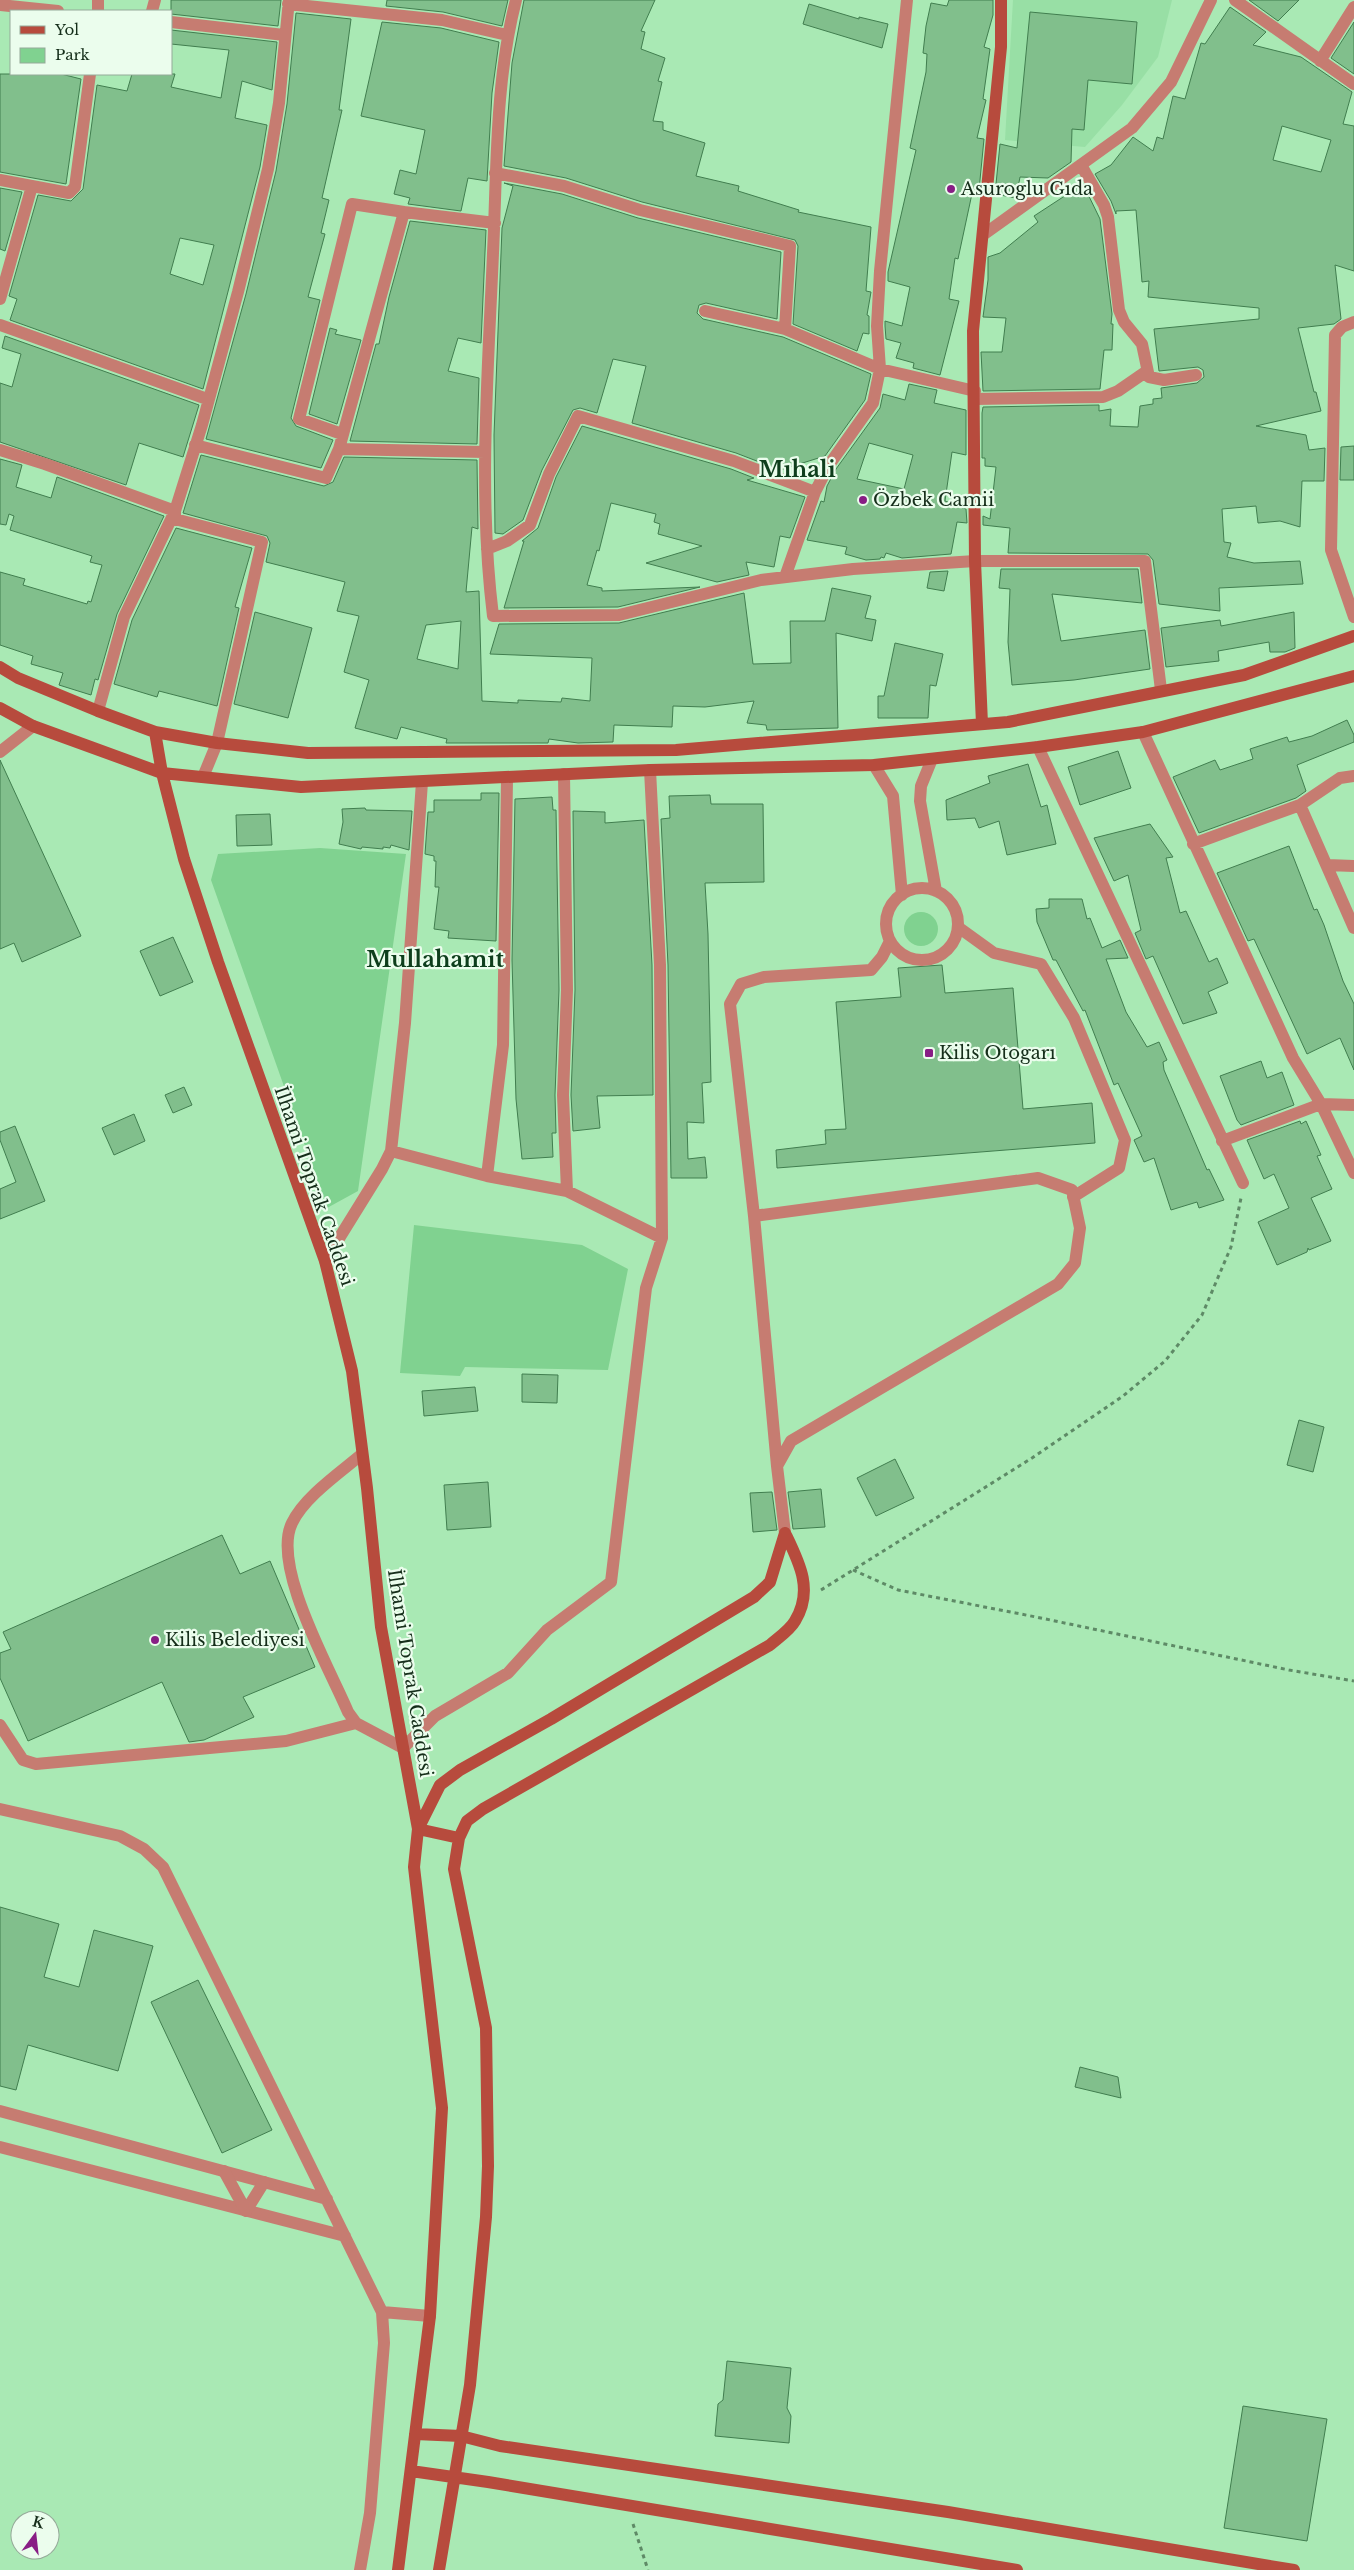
<svg xmlns="http://www.w3.org/2000/svg" width="1354" height="2570" font-family="'Libre Baskerville',serif">
	<style>
		.built { fill: #98dfa5 }
		.green { fill: #80d290 }
		.building { fill: #81bf8c; stroke: #417e4f; fill-rule: evenodd }
		.lines { fill: none; stroke-linecap: round; stroke-linejoin: round }
		.path { stroke: #5e8a66; stroke-width: 3; stroke-dasharray: 4 4; stroke-linecap: butt }
		.lane { stroke: #c67c71; stroke-width: 12 }
		.street { stroke: #c67c71; stroke-width: 12 }
		.secondary { stroke: #b74b3d; stroke-width: 12 }
		.poi-dot { fill: #881e85; stroke: #ebfded; stroke-width: 2 }
		.labels { text-anchor: middle; stroke-width: 4.5; stroke-linejoin: round; paint-order: stroke }
		.poi-label { font-size: 18px; fill: #152e1a; stroke: #ebfded; text-anchor: start }
		.street-label { font-size: 18px; fill: #152e1a; stroke: #ebfded }
		.district-label { font-size: 22px; font-weight: bold; fill: #0e3e1c; stroke: #ebfded }
	</style>
	<rect width="100%" height="100%" fill="#a9e9b4"/>
	<path class="built" d="M1013,0h159l-14,57 -36,48 -37,42 -80,-7z"/>
	<path class="green" d="M320,848l86,6 -48,337 -31,17 -116,-328 7,-26z
		M904 929a17 17 0 1 1 34 0a17 17 0 1 1-34 0Z
		M414,1225l168,20 46,24 -20,101 -143,-3 -5,9 -60,-3z"/>
	<path class="building" d="M171,0h110l-3,26 -107,-12z
		M387,0h121l-6,26 -59,-14 -57,-6z
		M524,0h131l-14,31 4,1 -4,17 24,9 -7,23 4,1 -9,39 10,1v8l42,13 -9,33 43,10 -1,5 61,19 -1,2 73,15 -5,64 5,1 -4,23 2,1v18l-6,-1 -6,18 -64,-27 5,-78 -3,-6 -153,-38 -76,-24 -62,-12 8,-103z
		M949,0h44v15l-9,32 6,2 -7,50 3,1 -9,38 7,1 -5,51 -6,-1 -15,70 -3,-1 -6,41 10,2 -19,74 -27,-7 1,-5 -18,-5 5,-15 -15,-4 -1,-13v-5l17,5 8,-39 -22,-6v-9l28,-122 -6,-2 16,-76 1,-18 -4,-1 3,-27 5,-23 16,3z
		M1249,0h50l-21,21z
		M809,4l50,15v-2l29,7 -6,24 -79,-24z
		M1230,7l36,25 -13,13 48,12 51,35 -9,32 11,2v145l-19,-6 6,54 -7,5 -36,4 16,64h2l5,19 -65,15 50,9 3,15 16,-2 -1,33h-22l-2,46 -20,-6 -22,2 -2,-17 -34,3 2,33 7,1 -4,14 27,6 46,-2 3,23 -84,4 1,23 -61,-7 -6,-44 -5,-6 -140,-1 2,-25 -27,-3v-9l7,3 6,-52 -11,-1v-8h-3v-45l1,-6 116,-2v6l12,-2 -1,17 28,1 2,-21 13,-2v-5l9,-1 -1,-10 36,-5 7,-6 -1,-7 -5,-3 -39,4 -5,-42 105,-10v-11l-111,-11 1,-16 -7,1 -6,-72 -20,1v3l-5,-13 -16,-27 16,-9 22,-28 20,14 4,-14 6,2 10,-43 12,3 16,-56 4,1zM1282,126l49,14 -10,32 -48,-12z
		M1030,12l107,10 -5,62 -44,-4 -4,50 -12,-1 -1,33 -23,16 -28,-1 -4,21 -21,-4 5,-50 17,4z
		M296,13l55,6 -12,91h3l-20,88 7,2 -8,33 4,1 -17,63 12,3 -29,118 5,8 37,14 -12,28 -115,-29 40,-145 30,-123 11,-67z
		M382,22l59,6 58,14 -7,51 -5,88 -19,-3 -7,33 -53,-7 2,-6 -16,-4 6,-24 16,4 9,-44 -64,-14z
		M1354,22v52l-23,-16z
		M171,30l106,12 -5,48 -30,-9 -7,37 32,7 -7,42 -57,222 -193,-69 7,-21 -8,-3 29,-101 33,6 12,-12 14,-104 30,6 5,-17h43l-4,13 50,11 8,-48 -58,-6zM180,238l34,7 -11,40 -33,-11z
		M0,74h61l20,5 -15,105 -66,-12z
		M504,183l58,11 76,24 143,34 -4,67 -71,-16 -7,2 -2,8 6,6 80,18 88,37 -6,26 -40,56 -45,14 -44,-17 -104,-30 14,-57 -33,-7 -16,54 -17,-5 -7,2 -31,60 -19,50 -20,14 -8,-1 -1,-98 8,-207 11,-42z
		M1083,184l17,35 12,95 -1,10h2l-1,26h-8l-4,39 -117,2 -2,-39h21l4,-34 -23,-1 5,-37v-23l12,-4 38,-31 -4,-6z
		M0,188l22,4 -17,59 -5,-2z
		M410,221l76,9 -5,113 -23,-5 -10,33 31,7 -2,66 -127,-3 26,-97h3l10,-47z
		M330,328l7,2 -2,4 26,6 -24,84 -28,-10z
		M5,336l194,69 -16,52 -44,-14 -13,42 -126,-43v-59l12,4 9,-33 -19,-6z
		M909,384l28,6 -3,13 32,7v45l-14,-3 -7,49 21,8 1,14 -10,-1 -6,32 -49,4 -16,-5 -2,5 -3,-1 -1,2 -14,1 -21,-6 2,-7 -40,-7 14,-39 3,1 3,-16 9,-17 44,-61 3,-14 22,6zM869,443l44,12 -9,34 -47,-10z
		M582,426l149,43 23,9 -7,2 58,17 -15,41 -10,-2 -6,31 -28,-5 3,13 -32,7 -71,-19 56,-17 -44,-12 2,-10 -6,-2 2,-8 -45,-11 -12,48 -2,-1 -10,35 15,3v3l98,-4 -82,20 -114,1 20,-67h-2l16,-13 18,-51z
		M1354,446v34h-14l1,-33z
		M201,455l123,31 9,-4 11,-25 133,3 1,69 -6,-2 -6,65 13,-1 3,110 36,2v-3l43,2 1,-4 28,3 2,-43 -102,-4 9,-30 120,-1 125,-30 9,71 38,-1 -1,-42h35l7,-33 39,8 -6,22 11,2 -4,21 -36,-8 2,95 -71,2 -1,-5 -19,-2 7,-22 -49,6 -32,-1 -1,21 -58,-2 -1,17 -35,1 -29,-4 -1,4h-102l1,-4 -46,-12 -4,12 -42,-11 14,-48 -25,-8 15,-56 -22,-5 8,-29 -79,-20 4,-19 -3,-7 -84,-23zM461,621l-3,48 -41,-10 9,-34z
		M0,459l22,6 -6,22 35,11 6,-21 107,39 -47,98 -19,66 -3,-1 -4,16 -32,-10 4,-12 -32,-9 2,-8 -33,-11v-73l25,7 -2,6 64,19 1,-3 3,1 11,-37 -12,-3 2,-6 -82,-26 4,-14 -5,-2 -3,11 -6,-1z
		M176,528l76,20 -17,59 4,1 -22,98 -58,-15 -2,6 -43,-13 18,-64z
		M1001,569h137l4,34 -90,-9 9,47 84,-11 5,39 -76,11 -62,5 -4,-43 2,-53 -11,-1z
		M948,571l-4,20 -17,-3 3,-16z
		M255,612l57,16 -24,90 -54,-14z
		M1294,612l1,36 -10,4h-15l-1,-10 -51,9 1,10 -53,6 -5,-39 59,-8 1,6z
		M895,643l48,11 -7,32 -6,-1 -2,33h-50v-22h6z
		M1347,720l7,15v7l-57,23 9,26 -10,7 -97,35 -26,-56 42,-17 5,10 33,-11 -3,-10 37,-12 2,5 23,-6z
		M1118,751l13,37 -51,17 -12,-38z
		M0,760l81,176 -59,26 -8,-19 -14,6z
		M1028,764l13,43 6,-2 9,39 -49,11 -8,-34 -20,7 -4,-10 -28,2 -1,-20 44,-17 -2,-7z
		M481,793h18l-3,148 -48,-3 1,-7 -15,-2 5,-42h-4l1,-26h-2v-5l-9,-2 3,-42h6v-12h47z
		M710,795l1,9h52l1,78 -59,1 3,51 3,148 -9,1 2,40 -17,-1 1,37 17,-2 2,21h-36l-3,-213 -7,-146 9,-1 -1,-22z
		M552,797l1,13h3l3,180 -4,105 1,38h-4l1,24 -31,2 -6,-60 -4,-139 3,-161z
		M365,808l1,2 46,1 -3,39 -18,-5 -1,3 -7,-1v2l-21,-2 -1,2 -22,-5 4,-22 -1,-13z
		M573,811l32,1v11l39,-3 8,145 1,130 -56,1 3,32 -27,3 -2,-36 4,-105z
		M270,814l2,31 -35,1 -1,-31z
		M1150,824l23,33 -7,1 14,55 6,-2 23,51 8,-4 11,25 -20,9 9,21 -34,11 -30,-68 -7,3 -11,-26 6,-3 -13,-55 -14,6 -20,-43z
		M1289,846l25,64 3,-1 7,16 19,56 11,23v66l-14,-32 -33,16 -53,-115 -6,2 -31,-68z
		M1049,899h33l5,20 3,-1 12,30 18,-8 8,18 -22,1 20,53 21,35 12,-5 8,18 -4,2 1,8 43,100 2,-1 15,31 -25,8 -2,-6 -26,8 -17,-52 -10,4 -10,-22 8,-4 -24,-53 -4,2 -29,-75 -2,1 -27,-51h-3l-16,-38 -1,-13 13,-1z
		M173,937l20,45 -33,14 -20,-45z
		M942,965l3,28 68,-5 10,121 69,-6 3,40 -318,25 -1,-18 50,-6 -1,-14 21,-1 -10,-127 65,-5 -3,-29z
		M1261,1061l6,17 15,-6 12,33 -53,20 -4,-5 -17,-44z
		M184,1087l8,18 -19,8 -8,-18z
		M134,1114l11,27 -31,14 -12,-27z
		M1300,1121l1,3 5,-3 15,34 -4,1 15,33 -21,9 20,43 -22,9 -1,-2 -1,4 -30,13 -19,-43 31,-14 -15,-34 -10,5 -17,-39z
		M15,1126l30,75 -45,18v-30l16,-7 -16,-42v-8z
		M522,1374l36,1 -1,28 -35,-1z
		M475,1387l3,24 -54,5 -2,-25z
		M1299,1420l25,7 -11,45 -26,-7z
		M895,1459l19,39 -38,18 -19,-38z
		M488,1482l3,45 -44,3 -3,-45z
		M821,1489l4,38 -32,2 -5,-37z
		M772,1492l5,38 -24,2 -3,-39z
		M222,1535l18,39 30,-13 45,106 -72,30 11,20 -50,23 -15,2 -27,-60 -134,59 -28,-63v-25l11,-4 -8,-17z
		M0,1907l59,17 -15,53 35,10 15,-57 59,16 -35,125 -90,-26 -12,45 -16,-4z
		M198,1980l74,150 -50,23 -71,-151z
		M1080,2067l38,10 3,21 -46,-11z
		M727,2361l64,7 -4,40 4,8 -2,27 -74,-7 3,-32 5,-4z
		M1243,2406l84,13 -20,122 -83,-13z"/>
	<g class="lines">
		<path class="path" d="M853,1570l45,20 138,27 253,53 65,11
			M821,1590l211,-132 91,-62 42,-35 37,-46 29,-68 10,-49
			M633,2524l15,46"/>
		<path class="lane" d="M932,759l-11,27 -1,15 16,90
			M874,765l19,31 9,99
			M886 924a36 36 0 1 1 72 0a36 36 0 1 1-72 0Z
			M958,927l36,26 47,11 33,54 51,122 -6,28 -46,29
			M754,1216l-24,-212 11,-20 23,-7 107,-7 11,-13 8,-16
			M362,1454c-21,18 -58,43 -70,69 -21,43 38,146 56,189l8,11 47,25
			M777,1466l-23,-250 284,-38 34,12 8,38 -5,35 -17,21 -267,157 -14,25 8,67
			M0,1725l23,35 13,4 250,-23 70,-18
			M0,1809l120,27 24,13 19,18 219,445 2,31 -14,170 -10,57
			M0,2111l327,88
			M0,2147l345,89
			M382,2312l48,4"/>
		<path class="street" d="M98,0v11
			M516,0c-21,81 -19,169 -23,253 -5,121 -15,242 0,363l126,-1 142,-35 92,-11 122,-8h170l16,129
			M1235,0l119,84
			M288,4l154,16 65,15
			M0,5l58,6
			M152,11l3,-11
			M171,22l113,13
			M1320,61l34,-54
			M1081,165l23,40 4,12 11,93 5,12 18,22 7,33 15,3 32,-5
			M495,173l69,13 76,24 150,36 -5,83
			M0,180l69,13 6,-6 15,-113
			M983,235l149,-107 39,-46 40,-82
			M0,299l32,-113
			M705,311l80,18 95,40 -3,-43 3,-55 27,-271
			M1354,322l-12,5 -7,8 -4,215 23,67
			M0,325l207,74
			M975,399l128,-2 15,-6 29,-20
			M342,434l-43,-15 53,-215 52,8
			M195,445l131,33 13,-29 65,-237 91,11
			M339,449l146,3
			M0,450l45,14 130,47v8l87,23 -45,201 -14,34
			M487,549l20,-8 23,-16 19,-51 29,-58 156,45 81,31
			M785,577l30,-85 14,-27 44,-62 7,-34 95,22
			M98,711l26,-94 51,-106 27,-86 36,-133 30,-123 11,-66 10,-103
			M1143,732l150,326 28,46 33,69
			M1038,747l205,436
			M0,752l33,-26
			M564,774l3,216 -4,105 4,96
			M1300,805l54,123
			M1193,844l107,-39 40,-27 14,-2
			M1327,865l27,1
			M1222,1141l99,-37 33,1
			M391,1151l96,25 80,15 95,47
			M487,1176l16,-131 4,-266
			M325,1261l57,-92 9,-18 14,-128 17,-241
			M403,1748l32,-32 73,-43 39,-43 64,-48 35,-294 16,-50 -2,-273 -10,-195
			M224,2171l22,40 18,-29"/>
		<path class="secondary" d="M0,667l18,11 80,33 57,21 62,11 91,10 368,-3 332,-28 236,-47 110,-39
			M0,708l33,18 129,47 139,14 349,-17 224,-5 164,-18 105,-15 211,-56
			M982,724l-7,-163 -2,-230 28,-284v-47
			M155,732l7,41 22,86 34,103 107,299 27,110 15,117 14,139 37,202 41,9
			M415,2434l46,2 39,10 448,66 346,58
			M411,2471l77,11 529,88
			M398,2570l32,-254 12,-208 -28,-241 4,-38 22,-44 20,-15 91,-51 203,-122 16,-15 15,-49
			M439,2570l31,-185 16,-168 2,-51 -2,-138 -32,-159 5,-31 8,-17 16,-12 287,-164c8,-7 20,-15 25,-24 19,-31 4,-59 -10,-88"/>
	</g>
	<g class="poi-dot">
		<circle cx="951" cy="189" r="5"/>
		<circle cx="863" cy="500" r="5"/>
		<rect x="924" y="1048" width="10" height="10" rx="2.5"/>
		<circle cx="155" cy="1640" r="5"/>
	</g>
	<g class="labels">
		<g class="poi-label">
			<text x="961" y="195">Asuroglu Gıda</text>
			<text x="873" y="506">Özbek Camii</text>
			<text x="939" y="1059">Kilis Otogarı</text>
			<text x="165" y="1646">Kilis Belediyesi</text>
		</g>
		<g class="street-label">
			<text transform="translate(314 1186) rotate(71)" y="6">İlhami Toprak Caddesi</text>
			<text transform="translate(410 1673) rotate(81)" y="6">İlhami Toprak Caddesi</text>
		</g>
		<g class="district-label">
			<text x="797" y="477">Mıhali</text>
			<text x="435" y="967">Mullahamit</text>
		</g>
	</g>
	<rect x="10" y="10" width="162" height="65" fill="#ebfded" stroke="#95aa99"/>
	<rect x="20" y="26" width="25" height="8" fill="#b74b3d" stroke="#95aa99"/>
	<text x="55" y="35" font-size="15" fill="#152e1a">Yol</text>
	<rect x="20" y="48" width="25" height="15" fill="#80d290" stroke="#95aa99"/>
	<text x="55" y="60" font-size="15" fill="#152e1a">Park</text>
	<g transform="translate(35 2535) rotate(15)"><circle r="24" fill="#ebfded" stroke="#95aa99"/>
	<path d="M0-4L9 19L0 12L-9 19Z" fill="#881e85"/>
	<text y="-8" font-size="14" font-weight="bold" text-anchor="middle" fill="#152e1a">K</text>
	</g>
</svg>
